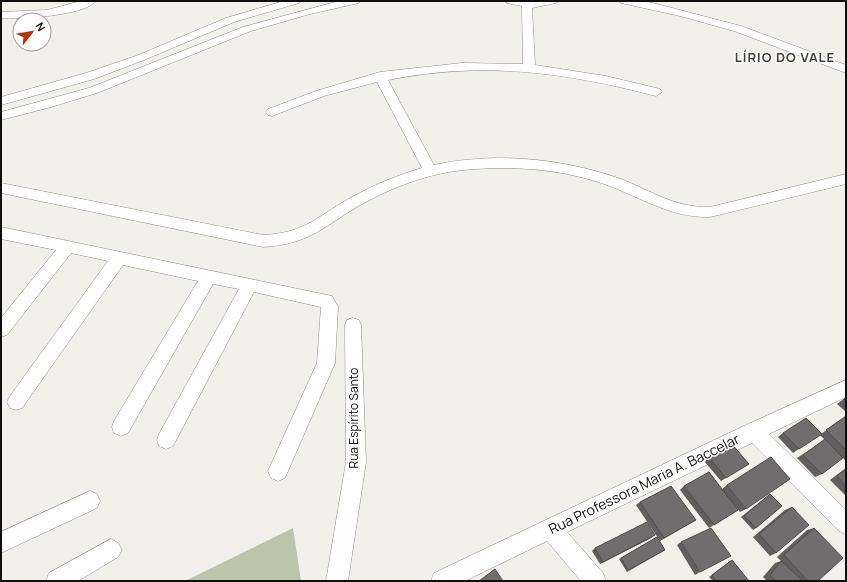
<svg xmlns="http://www.w3.org/2000/svg" width="847" height="582" font-family="Manrope,sans-serif">
	<style>
		.green { fill: #bcc4ab }
		.lines { fill: none; stroke-linecap: round; stroke-linejoin: round }
		.minor-casing { stroke: #8f8d89; stroke-width: 1 }
		.minor { fill: #fff; fill-rule: evenodd }
		.wall { fill: #615e5f }
		.shaded-wall { fill: #4f4c4e }
		.building { fill: #716d6f; stroke: #4f4c4e }
		.labels { text-anchor: middle; stroke-width: 3; stroke-linejoin: round; paint-order: stroke }
		.street-label { font-size: 12px; fill: #0e0d0c; stroke: #fff }
		.far-district-label { font-size: 13px; font-weight: bold; letter-spacing: 1px; fill: #403e3b; stroke: #fff }
		.near-street-label { font-size: 14px; fill: #0e0d0c; stroke: #fff }
	</style>
	<rect width="100%" height="100%" fill="#f1f0eb"/>
	<path class="green" d="M293,528l8,53h-116z"/>
	<g class="lines">
		<g class="minor-casing">
			<path id="minor" d="M81,1h15c-12,15 -75,18 -95,17v-6l46,-2z
				M284,1h16l-1,2 -65,19 -90,38 -50,19 -93,26v-8l85,-24 50,-17 90,-38z
				M339,1h21l-1,2 -49,11 -59,17 -154,62 -46,14 -50,13v-8l88,-24 154,-61z
				M506,1h51l-1,2 -24,5 3,57 71,11 54,13 2,3 -6,4c-92,-24 -173,-35 -268,-16l46,85c60,-13 126,-7 184,13 33,12 55,30 92,29l136,-33v10l-136,33c-39,1 -68,-19 -103,-32 -42,-15 -87,-19 -131,-16 -40,2 -77,15 -112,34 -40,22 -52,41 -101,44l-262,-54v-10l262,52c44,-2 55,-20 91,-39 22,-12 44,-21 68,-28l-45,-86 -53,14 -52,20 -4,-1 -2,-3 2,-3 48,-18 64,-19 82,-9 61,1 -1,-58 -15,-3z
				M620,1h21l12,2 88,23 105,39v8l-112,-42 -54,-15 -59,-13z
				M1,227l331,69 6,11 -3,56 -50,115 -7,3 -7,-3 -3,-7 49,-108 4,-56 -67,-15 -81,154 -7,3 -7,-3 -2,-6 2,-6 80,-145 -26,-5 -85,149 -7,3 -7,-3 -2,-6 2,-6 84,-140 -75,-16 -101,143 -6,2 -6,-2 -3,-6 3,-6 98,-135 -37,-8 -64,82 -6,2v-19l55,-68 -55,-11z
				M353,318l6,2 2,5 5,137 -18,119h-22l20,-119 -1,-137 2,-5z
				M846,380v17l-77,37 77,76v24l-7,-3 -87,-88 -185,89 36,41 3,8h-25l-34,-40 -82,40h-34l3,-8 312,-148z
				M90,491l7,3 3,7 -3,7 -96,45v-21z
				M111,539l7,4 4,7 -4,7 -40,24h-32l3,-8z"/>
		</g>
		<use href="#minor" class="minor"/>
	</g>
	<path class="wall" d="M846,397v15l-9,-8z
		M846,416v45l-3,-3 -21,16 -7,3 -18,-19 28,-18 -5,-5 -27,18 -15,-16 5,-4 38,1z
		M709,457l40,7 -28,17 -17,-20z
		M846,468v28l-16,-16z
		M727,485l19,24 -6,3 -13,-16 11,14 -29,18 -29,-38 4,-4 38,3z
		M770,494l-14,34 -3,2 -12,-13z
		M640,502l56,18 -36,21 -24,-36z
		M792,507l-16,46 -6,3 -17,-19 32,-27z
		M814,528l4,53h-51l-4,-4 12,-14 6,-2 -4,-4 30,-27z
		M657,537l8,13 -38,22 -8,-13z
		M651,538l-51,26 -8,-13 3,-3z
		M681,542l19,30 -5,3 -18,-30z
		M732,560l17,21h-36l-4,-4 20,-15z"/>
	<path class="shaded-wall" d="M655,535l-4,3 -51,26 3,-2z"/>
	<path class="building" d="M846,397v4l-2,-2z
		M846,416v34l-20,-20z
		M806,418l16,16 -23,15 -16,-16z
		M825,439l18,19 -21,16 -19,-19z
		M731,443l18,21 -23,14 -17,-21z
		M771,457l19,22 -44,30 -19,-24z
		M846,469v17l-9,-10z
		M709,472l29,38 -24,15 -30,-39z
		M671,486l25,34 -32,18 -24,-36z
		M770,494l12,12 -26,22 -12,-12z
		M792,507l17,18 -33,28 -17,-19z
		M647,522l8,13 -52,27 -8,-14z
		M711,528l20,28 -31,16 -19,-30z
		M814,528l29,30 -25,23h-10l-24,-26z
		M657,537l8,13 -37,20 -7,-12z
		M732,560l17,21h-33l-4,-6z
		M781,561l22,20h-27l-6,-6z
		M495,569l8,12h-24z"/>
	<g class="labels">
		<g class="street-label">
			<text transform="translate(354 418) rotate(-90)" y="4">Rua Espírito Santo</text>
		</g>
		<g class="far-district-label">
			<text x="785" y="62">LÍRIO DO VALE</text>
		</g>
		<g class="near-street-label">
			<text transform="translate(644 484) rotate(-26)" y="5">Rua Professora Maria A. Baccelar</text>
		</g>
	</g>
	<rect width="847" height="582" fill="none" stroke="#0e0d0c" stroke-width="4"/>
	<g transform="translate(32 32) rotate(59)"><circle r="19" fill="#ffffff" stroke="#9f9e9e"/>
	<path d="M0-3L7 15L0 10L-7 15Z" fill="#bc320d"/>
	<text y="-6" font-size="11" font-weight="bold" text-anchor="middle" fill="#0e0d0c">N</text>
	</g>
</svg>
